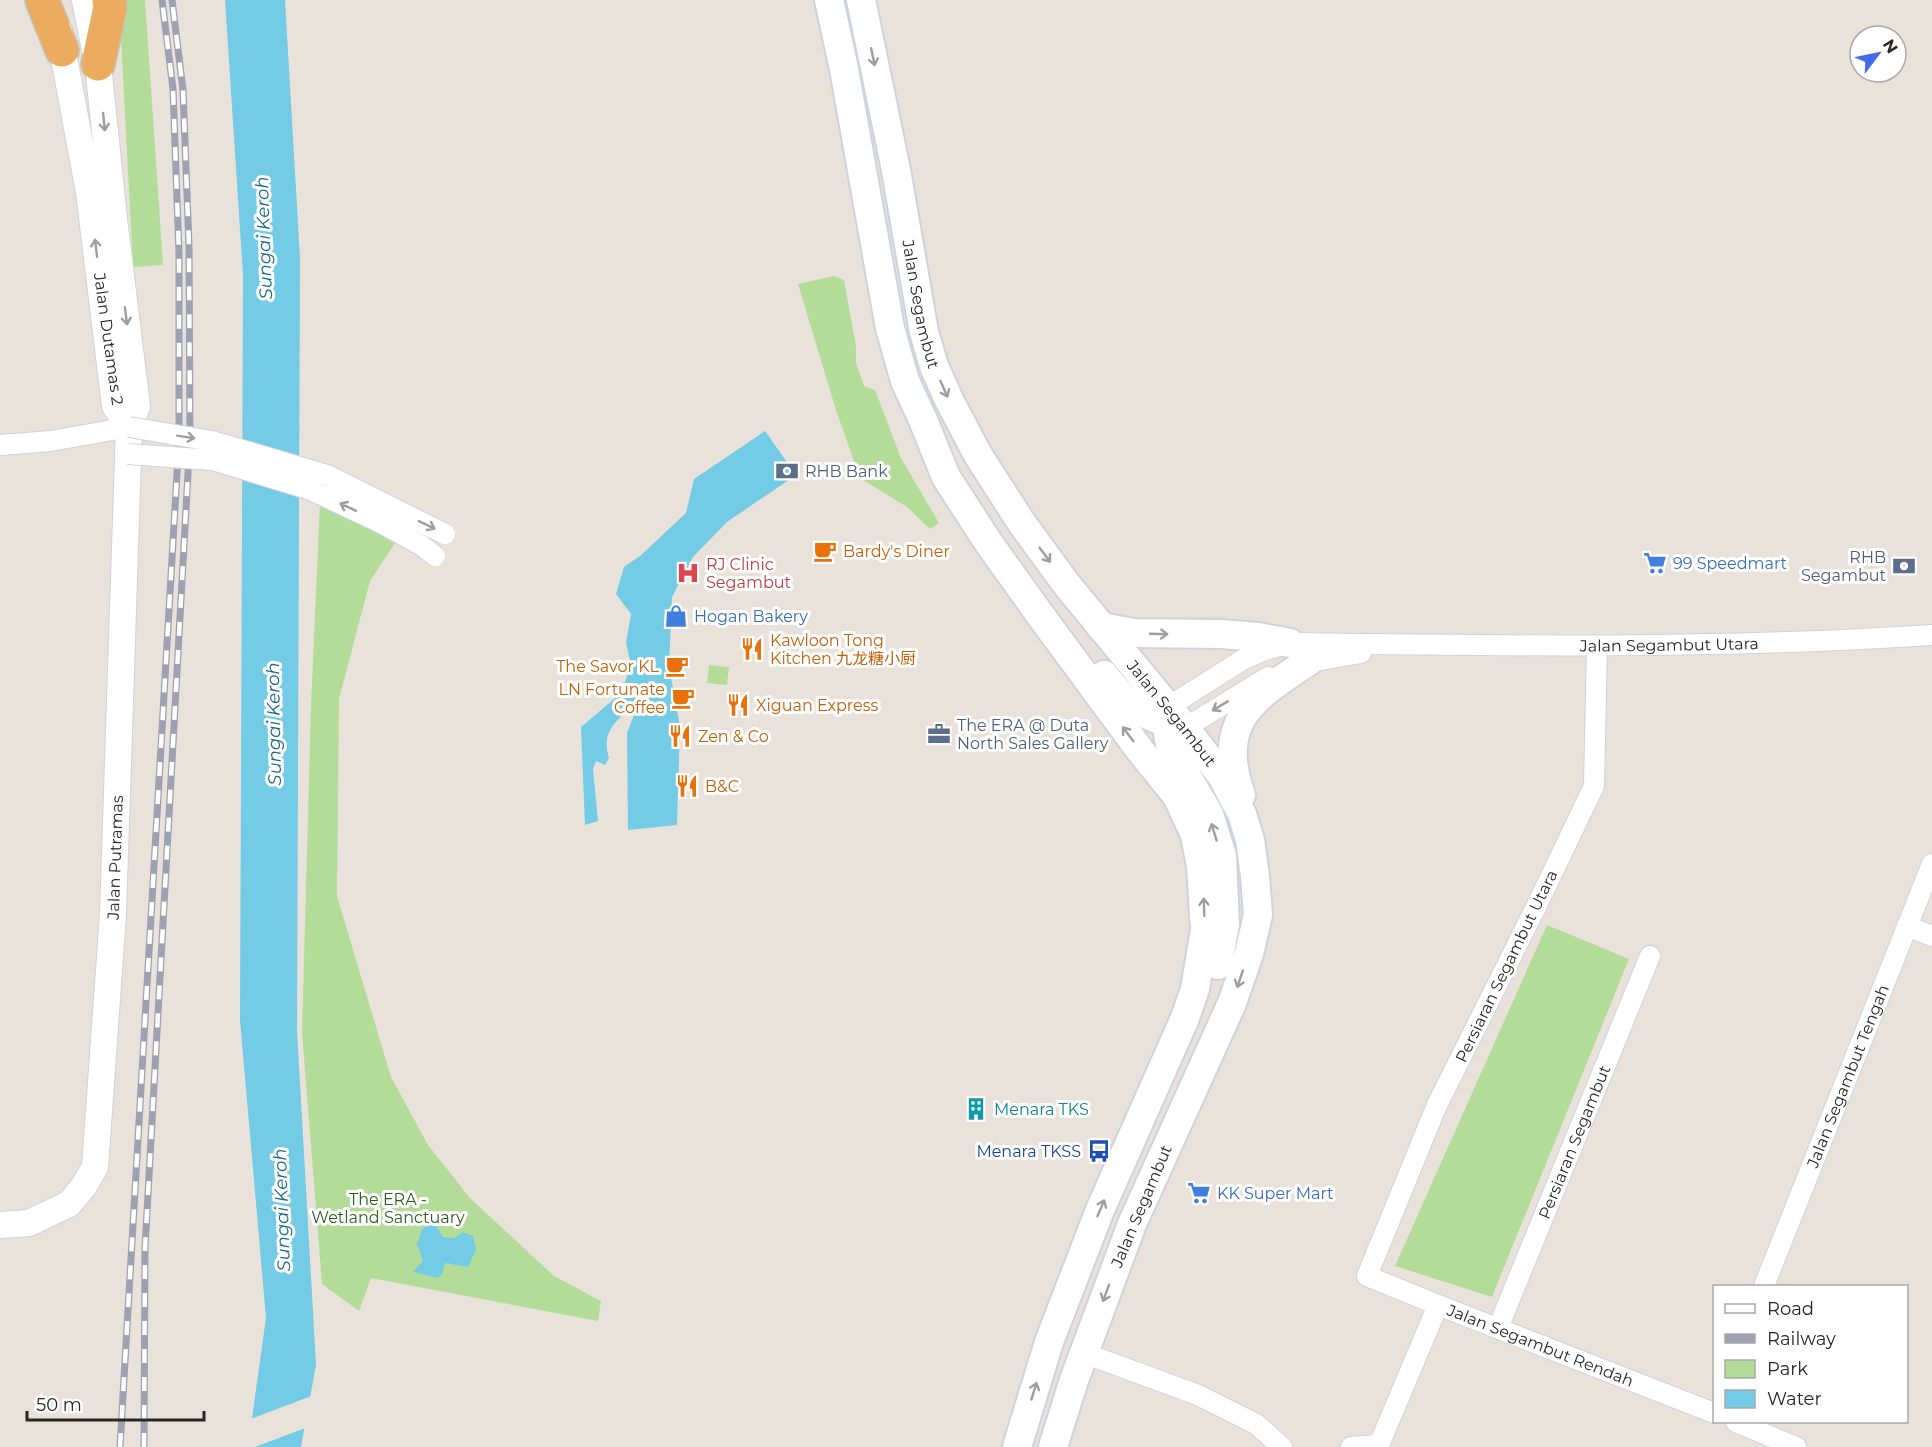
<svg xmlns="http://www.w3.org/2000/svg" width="1932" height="1447" font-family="Montserrat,'Noto Sans SC',sans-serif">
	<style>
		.green { fill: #b3dc99 }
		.water { fill: #73cbe5 }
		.pier { fill: #e9e2da }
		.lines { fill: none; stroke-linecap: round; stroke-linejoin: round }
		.minor-casing { stroke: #cfd3e0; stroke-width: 22 }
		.tertiary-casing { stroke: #cfd3e0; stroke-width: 28 }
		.secondary-casing { stroke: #cfd3e0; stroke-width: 32 }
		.trunk-casing { stroke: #c3c3c3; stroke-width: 36 }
		.minor { stroke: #fff; stroke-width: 20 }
		.tertiary { stroke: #fff; stroke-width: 26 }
		.secondary { stroke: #fff; stroke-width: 28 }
		.trunk { stroke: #ecac5f; stroke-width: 33 }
		.rail-casing { stroke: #9da1b1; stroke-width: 7 }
		.rail { stroke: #fff; stroke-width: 4.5; stroke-dasharray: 14; stroke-linecap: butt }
		.minor-bridge-casing { stroke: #cfd3e0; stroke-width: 22; stroke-linecap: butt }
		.minor-bridge { stroke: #fff; stroke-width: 20 }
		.oneway { stroke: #9e9e9e }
		.labels { text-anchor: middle; stroke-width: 6; stroke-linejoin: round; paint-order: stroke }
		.street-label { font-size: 16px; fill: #272727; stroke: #fff }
		.service-label { font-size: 16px; fill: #4e5e75; stroke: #fff; text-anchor: start }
		.food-label { font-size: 16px; fill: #c56008; stroke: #fff; text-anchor: start }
		.shop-label { font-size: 16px; fill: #366cbe; stroke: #fff; text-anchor: start }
		.health-label { font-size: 16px; fill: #be3a42; stroke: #fff; text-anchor: start }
		.culture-label { font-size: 16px; fill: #0d838f; stroke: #fff; text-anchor: start }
		.transit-label { font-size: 16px; fill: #164399; stroke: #fff; text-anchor: end }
		.park-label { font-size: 16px; fill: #2e5e1e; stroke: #fff }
		.water-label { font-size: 18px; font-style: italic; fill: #16688c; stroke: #fff }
	</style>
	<rect width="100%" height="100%" fill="#e9e2da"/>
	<path class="green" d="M119,0h26l18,265 -30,2z
		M834,276l10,4 12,67v16l8,23 11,4 26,68 38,65 -9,6 -23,-22 -47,-29 -24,-68 -38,-126z
		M320,501l75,42 -25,38 -31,118 -2,197 54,181 37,68 42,53 84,78 47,25 -3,20 -227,-43 -12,33 -37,-27 -20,-251 9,-327z
		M709,665l20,2 -2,18 -20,-2z
		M1547,925l82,34 -137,338 -97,-31z"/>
	<path class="water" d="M225,0h60l15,258 -3,772 19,335 -15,82h-53l18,-129 -26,-298 3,-745z
		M765,431l31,44 -69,47 -34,35 -21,40 -3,69 11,61 -3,98 -49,5 -1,-97 7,-18 -8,-4c-15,16 -24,24 -17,47l-4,7 -9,-4 -3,8 5,52 -13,4 -4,-98 40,-34 10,-28 -5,-22 5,-29 -15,-20 8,-27 16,-11 46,-43 8,-34z
		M434,1222l9,15 12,1 8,-6 10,4 3,14 -8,17 -23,-4 -3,11 -4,4 -25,-6 10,-11 -6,-17 5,-15z"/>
	<path class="pier" d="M314,1395l-6,32 -53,20h-10l3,-27z"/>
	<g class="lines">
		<g class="minor-casing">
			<g id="minor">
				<path d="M0,445l51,-4 78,-14"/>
				<path id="s1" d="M1597,646l-3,140 -57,119 -100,200 -70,171 71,29 276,108"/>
				<path d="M1298,664l63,-11"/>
				<path id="s2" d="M1168,707l76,-48 21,-9 25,-7c214,3 428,6 642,-8"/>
				<path d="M1185,728l83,-51"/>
				<path d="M1907,926l25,10"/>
				<path id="s3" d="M1764,1286l168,-422"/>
				<path id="s4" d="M1498,1328l152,-372"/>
				<path d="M1084,1353l114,42 58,29 26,23"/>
				<path d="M1736,1422l60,25"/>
				<path d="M1379,1445l59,-140"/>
				<path d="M1351,1447l28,-2"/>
			</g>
		</g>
		<g class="tertiary-casing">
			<g id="tertiary">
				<path d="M59,31l30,161 26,214 14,21"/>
				<path id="s5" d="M0,1225l29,-2 40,-19 15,-18 11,-19 18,-253 16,-487 8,-21 -23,-187 -16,-155 -13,-64"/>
			</g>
		</g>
		<g class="secondary-casing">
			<g id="secondary">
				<path d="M829,0l15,69 46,259 15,53 18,39 23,57 42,65 50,70 101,137 38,47 18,39 6,31 4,64 -10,59 -10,29 -85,192 -51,132 -32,105"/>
				<path id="s6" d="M861,0l35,170 28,162 10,34 15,34 29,55 43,67 46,63 118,143 37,48 20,38 8,26 5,36 3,39 -9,39 -17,49 -100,221 -58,156 -21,67"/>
				<path d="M1101,627l33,6 87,1 37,3 32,6"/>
				<path d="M1104,675c25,32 41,43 81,53"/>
				<path d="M1168,707v27l3,15 38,65 13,42 3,68 -7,41"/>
				<path d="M1241,795c-26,-74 12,-97 68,-134"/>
			</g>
		</g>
		<g class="trunk-casing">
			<path id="trunk" d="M42,0l20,50
				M98,64l12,-57 -1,-7"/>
		</g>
		<use href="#minor" class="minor"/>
		<use href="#tertiary" class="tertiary"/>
		<use href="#secondary" class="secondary"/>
		<use href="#trunk" class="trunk"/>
		<g class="rail-casing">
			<path id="rail" d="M120,1447l59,-1008v-186l-6,-164 -11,-89
				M144,1447l1,-199 45,-811 -1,-191 -6,-156 -11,-90"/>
		</g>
		<use href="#rail" class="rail"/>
		<g class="minor-bridge-casing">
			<path id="minor-bridge" d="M129,427l83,14 115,34 118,59
				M128,454l85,6 98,30 68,32 42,23 14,11"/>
		</g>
		<use href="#minor-bridge" class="minor-bridge"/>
	</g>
	<defs><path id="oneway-shaft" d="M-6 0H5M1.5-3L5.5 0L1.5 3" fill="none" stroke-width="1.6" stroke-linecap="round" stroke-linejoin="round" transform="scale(1.5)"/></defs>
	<g class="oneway">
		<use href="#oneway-shaft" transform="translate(873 57) rotate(78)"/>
		<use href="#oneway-shaft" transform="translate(104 122) rotate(84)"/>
		<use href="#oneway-shaft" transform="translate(96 248) rotate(-97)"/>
		<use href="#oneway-shaft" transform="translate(126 316) rotate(83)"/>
		<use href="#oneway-shaft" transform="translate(944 389) rotate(66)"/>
		<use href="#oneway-shaft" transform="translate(186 437) rotate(9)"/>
		<use href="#oneway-shaft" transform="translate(348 507) rotate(-155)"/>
		<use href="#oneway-shaft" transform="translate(427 525) rotate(26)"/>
		<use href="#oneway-shaft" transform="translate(1045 555) rotate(53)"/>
		<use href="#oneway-shaft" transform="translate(1159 634) rotate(2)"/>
		<use href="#oneway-shaft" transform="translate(1220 706) rotate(149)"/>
		<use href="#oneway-shaft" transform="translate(1128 734) rotate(-127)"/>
		<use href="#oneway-shaft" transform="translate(1214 832) rotate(-107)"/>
		<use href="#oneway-shaft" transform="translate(1204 907) rotate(-92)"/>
		<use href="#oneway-shaft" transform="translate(1240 979) rotate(109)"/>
		<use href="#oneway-shaft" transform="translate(1101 1208) rotate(-67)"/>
		<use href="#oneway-shaft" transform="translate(1106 1293) rotate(110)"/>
		<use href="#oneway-shaft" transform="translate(1034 1391) rotate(-73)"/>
	</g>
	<defs>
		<g id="bank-bare" transform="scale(1.8)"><path d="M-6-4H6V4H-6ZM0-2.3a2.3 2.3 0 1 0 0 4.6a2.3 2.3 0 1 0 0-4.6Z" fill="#5c6f8a" stroke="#fff" stroke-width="2.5" paint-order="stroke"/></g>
		<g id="cafe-bare" transform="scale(1.8)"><path d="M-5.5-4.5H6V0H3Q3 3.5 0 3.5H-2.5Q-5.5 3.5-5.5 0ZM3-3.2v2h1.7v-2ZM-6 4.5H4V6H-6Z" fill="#e8710a" stroke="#fff" stroke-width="2.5" paint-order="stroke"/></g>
		<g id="supermarket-bare" transform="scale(1.8)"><path d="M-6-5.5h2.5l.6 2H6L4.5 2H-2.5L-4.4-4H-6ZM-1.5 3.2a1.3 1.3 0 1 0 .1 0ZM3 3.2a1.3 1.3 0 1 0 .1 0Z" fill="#3f7fe0" stroke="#fff" stroke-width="2.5" paint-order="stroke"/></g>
		<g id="hospital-bare" transform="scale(1.8)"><path d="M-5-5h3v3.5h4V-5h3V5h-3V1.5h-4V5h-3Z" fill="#e0444e" stroke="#fff" stroke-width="2.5" paint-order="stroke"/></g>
		<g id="shop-bare" transform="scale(1.8)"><path d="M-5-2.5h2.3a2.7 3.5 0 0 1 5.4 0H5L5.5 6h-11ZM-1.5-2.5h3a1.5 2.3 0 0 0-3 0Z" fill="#3f7fe0" stroke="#fff" stroke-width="2.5" paint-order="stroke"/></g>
		<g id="restaurant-bare" transform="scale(1.8)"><path d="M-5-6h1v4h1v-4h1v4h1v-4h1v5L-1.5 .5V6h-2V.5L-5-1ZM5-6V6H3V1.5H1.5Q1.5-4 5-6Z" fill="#e8710a" stroke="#fff" stroke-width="2.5" paint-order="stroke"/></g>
		<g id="office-bare" transform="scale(1.8)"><path d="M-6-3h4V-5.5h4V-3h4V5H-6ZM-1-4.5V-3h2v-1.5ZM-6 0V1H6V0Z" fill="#5c6f8a" stroke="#fff" stroke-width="2.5" paint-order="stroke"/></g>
		<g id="building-bare" transform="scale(1.8)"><path d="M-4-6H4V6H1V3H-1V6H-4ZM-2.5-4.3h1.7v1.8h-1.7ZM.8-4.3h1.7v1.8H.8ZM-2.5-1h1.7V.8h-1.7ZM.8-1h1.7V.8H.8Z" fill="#0f9aa8" stroke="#fff" stroke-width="2.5" paint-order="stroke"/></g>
		<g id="bus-bare" transform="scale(1.8)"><path d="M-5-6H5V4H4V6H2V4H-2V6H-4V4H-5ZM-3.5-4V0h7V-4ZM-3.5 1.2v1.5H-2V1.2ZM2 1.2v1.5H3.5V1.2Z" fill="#1a4fb4" stroke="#fff" stroke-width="2.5" paint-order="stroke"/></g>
	</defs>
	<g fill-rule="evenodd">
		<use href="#bank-bare" x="787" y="471"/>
		<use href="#cafe-bare" x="825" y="551"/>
		<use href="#supermarket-bare" x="1655" y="563"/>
		<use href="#bank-bare" x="1904" y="566"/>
		<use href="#hospital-bare" x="688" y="573"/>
		<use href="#shop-bare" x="676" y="616"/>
		<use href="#restaurant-bare" x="752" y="649"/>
		<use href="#cafe-bare" x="677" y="666"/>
		<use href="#cafe-bare" x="683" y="698"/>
		<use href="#restaurant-bare" x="738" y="705"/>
		<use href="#office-bare" x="939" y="734"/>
		<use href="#restaurant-bare" x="680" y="736"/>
		<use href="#restaurant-bare" x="687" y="786"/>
		<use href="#building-bare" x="976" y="1109"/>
		<use href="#bus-bare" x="1099" y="1151"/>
		<use href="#supermarket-bare" x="1199" y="1193"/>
	</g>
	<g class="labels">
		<g class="street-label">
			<text dy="6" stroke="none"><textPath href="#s6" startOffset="310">Jalan Segambut</textPath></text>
			<text transform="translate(109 339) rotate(82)" y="6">Jalan Dutamas 2</text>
			<text dy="6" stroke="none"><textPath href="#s2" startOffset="518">Jalan Segambut Utara</textPath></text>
			<text dy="6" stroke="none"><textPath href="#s6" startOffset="796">Jalan Segambut</textPath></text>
			<text dy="6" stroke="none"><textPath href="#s5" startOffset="429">Jalan Putramas</textPath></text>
			<text transform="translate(1506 966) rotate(-64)" y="6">Persiaran Segambut Utara</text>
			<text dy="6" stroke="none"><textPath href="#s3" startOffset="226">Jalan Segambut Tengah</textPath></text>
			<text dy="6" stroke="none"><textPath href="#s4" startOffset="201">Persiaran Segambut</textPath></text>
			<text transform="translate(1141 1206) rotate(-67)" y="6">Jalan Segambut</text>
			<text dy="6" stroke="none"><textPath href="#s1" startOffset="867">Jalan Segambut Rendah</textPath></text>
		</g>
		<g class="service-label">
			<text x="805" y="477">RHB Bank</text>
			<text x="1886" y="563" text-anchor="end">RHB<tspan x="1886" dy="18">Segambut</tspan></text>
			<text x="957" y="731">The ERA @ Duta<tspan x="957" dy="18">North Sales Gallery</tspan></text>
		</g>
		<g class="food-label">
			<text x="843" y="557">Bardy's Diner</text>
			<text x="770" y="646">Kawloon Tong<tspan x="770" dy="18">Kitchen 九龙糖小厨</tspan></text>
			<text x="659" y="672" text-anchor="end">The Savor KL</text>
			<text x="665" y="695" text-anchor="end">LN Fortunate<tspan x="665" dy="18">Coffee</tspan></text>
			<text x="756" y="711">Xiguan Express</text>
			<text x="698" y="742">Zen &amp; Co</text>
			<text x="705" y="792">B&amp;C</text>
		</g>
		<g class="shop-label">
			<text x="1673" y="569">99 Speedmart</text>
			<text x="694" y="622">Hogan Bakery</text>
			<text x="1217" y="1199">KK Super Mart</text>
		</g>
		<g class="health-label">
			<text x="706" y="570">RJ Clinic<tspan x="706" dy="18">Segambut</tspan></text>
		</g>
		<g class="culture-label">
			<text x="994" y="1115">Menara TKS</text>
		</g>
		<g class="transit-label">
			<text x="1081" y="1157">Menara TKSS</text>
		</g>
		<g class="park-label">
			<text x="388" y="1205">The ERA -<tspan x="388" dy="18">Wetland Sanctuary</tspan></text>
		</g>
		<g class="water-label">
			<text transform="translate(264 238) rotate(-92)" y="6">Sungai Keroh</text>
			<text transform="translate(274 724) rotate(-91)" y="6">Sungai Keroh</text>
			<text transform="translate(282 1210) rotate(-92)" y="6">Sungai Keroh</text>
		</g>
	</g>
	<rect x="1713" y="1285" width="195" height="138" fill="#ffffff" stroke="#a9a9a9" stroke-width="1.5"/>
	<rect x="1725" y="1304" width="30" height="9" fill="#ffffff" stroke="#a9a9a9" stroke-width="1.5"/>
	<text x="1767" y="1315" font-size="18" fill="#272727">Road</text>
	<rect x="1725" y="1334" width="30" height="9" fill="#9da1b1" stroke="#a9a9a9" stroke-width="1.5"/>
	<text x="1767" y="1345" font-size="18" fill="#272727">Railway</text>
	<rect x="1725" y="1360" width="30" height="18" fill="#b3dc99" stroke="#a9a9a9" stroke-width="1.5"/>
	<text x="1767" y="1375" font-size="18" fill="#272727">Park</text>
	<rect x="1725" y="1390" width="30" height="18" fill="#73cbe5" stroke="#a9a9a9" stroke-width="1.5"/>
	<text x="1767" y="1405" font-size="18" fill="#272727">Water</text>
	<g transform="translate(1878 54) rotate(58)"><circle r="28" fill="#ffffff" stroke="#a9a9a9" stroke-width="1.5"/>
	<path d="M0-4.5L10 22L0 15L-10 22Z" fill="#446aec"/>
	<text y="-9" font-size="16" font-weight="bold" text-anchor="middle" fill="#272727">N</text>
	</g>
	<path d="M27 1411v9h177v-9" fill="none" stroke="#272727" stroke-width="3"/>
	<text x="36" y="1411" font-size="18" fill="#272727" stroke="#ffffff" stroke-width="4.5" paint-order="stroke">50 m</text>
</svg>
